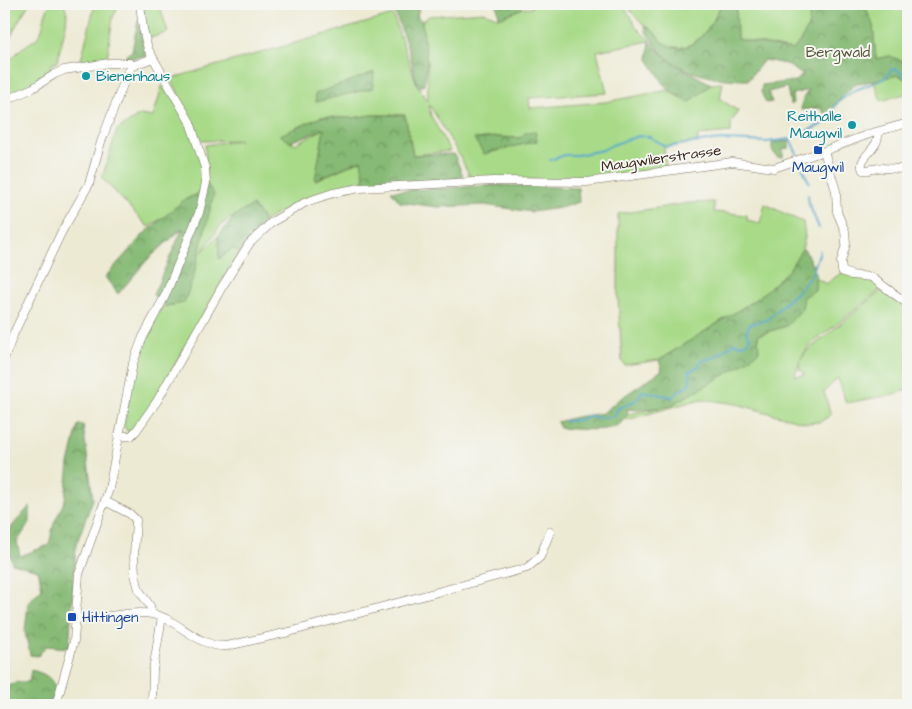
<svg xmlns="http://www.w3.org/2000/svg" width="912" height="709" font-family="'Architects Daughter',sans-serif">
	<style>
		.grass { fill: #a8da88; stroke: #728253; fill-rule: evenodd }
		.forest { fill: url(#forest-crowns); stroke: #607249 }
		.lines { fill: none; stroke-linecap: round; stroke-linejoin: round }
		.stream { stroke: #50a5cc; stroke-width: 2 }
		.minor-casing { stroke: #796d5e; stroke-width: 9 }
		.minor { stroke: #fff; stroke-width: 8 }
		.culture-dot { fill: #0f9aa8; stroke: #f6f6f2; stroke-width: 2 }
		.transit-dot { fill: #1a4fb4; stroke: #f6f6f2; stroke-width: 2 }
		.labels { text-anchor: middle; stroke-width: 4; stroke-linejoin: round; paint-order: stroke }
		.park-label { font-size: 15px; fill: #565638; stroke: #f6f6f2 }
		.culture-label { font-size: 15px; fill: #0d838f; stroke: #f6f6f2; text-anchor: start }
		.street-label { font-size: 15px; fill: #3b2a1e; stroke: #f6f6f2 }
		.transit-label { font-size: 15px; fill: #164399; stroke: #f6f6f2 }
	</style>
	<defs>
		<pattern id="forest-crowns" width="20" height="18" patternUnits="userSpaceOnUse" patternTransform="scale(1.25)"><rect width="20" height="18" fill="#86ba74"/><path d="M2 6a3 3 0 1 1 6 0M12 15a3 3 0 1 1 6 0" fill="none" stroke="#6f975f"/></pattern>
	</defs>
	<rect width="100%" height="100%" fill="#f6f6f2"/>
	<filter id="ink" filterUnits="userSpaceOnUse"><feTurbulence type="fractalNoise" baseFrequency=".02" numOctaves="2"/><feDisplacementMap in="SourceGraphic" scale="10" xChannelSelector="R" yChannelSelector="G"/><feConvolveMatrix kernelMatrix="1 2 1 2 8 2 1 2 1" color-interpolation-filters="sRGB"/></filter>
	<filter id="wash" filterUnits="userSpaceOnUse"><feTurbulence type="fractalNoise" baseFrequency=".0096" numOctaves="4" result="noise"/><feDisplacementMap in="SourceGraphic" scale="20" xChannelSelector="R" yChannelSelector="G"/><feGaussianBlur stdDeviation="1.12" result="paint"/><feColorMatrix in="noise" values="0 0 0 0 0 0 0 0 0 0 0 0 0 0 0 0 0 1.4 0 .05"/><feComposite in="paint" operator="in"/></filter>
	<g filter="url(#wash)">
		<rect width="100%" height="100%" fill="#edead4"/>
		<path class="grass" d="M6,4h23l-11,18 -14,29v-42z
			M50,4h14l3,9 -1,11 -9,38 -6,2v12l-47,19v-29l17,-17 16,-11 5,-9 4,-17z
			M95,4h25l-7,13 -6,41 -27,6z
			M143,4h20l-2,6 7,22 -20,7z
			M531,4h91l11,16 3,7 14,14 -53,10 10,42 -78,5 1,10 75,-6 63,-12 21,13 22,-19 12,-1 -3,16 18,12 -7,12v9l-33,3v6l-34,6 2,21 -69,11 -125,1 -15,-29 -28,-47 2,12 19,35 -37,4 -8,-40h-33l-20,3 -31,-1 -40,18 14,9 29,-15 -8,51 46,-20 3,24 -75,22 -25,15 -12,-16 -31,19 -21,29 17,-17 2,22 14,-10 5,5c-25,40 -47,81 -70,122 -11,19 -22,44 -39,57l-3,-1 -3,-5 13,-66 9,-25 16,-28 22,-4 9,-25 5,-20 8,-75 -1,-38 35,-5 -38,1 -20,-33 -5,-19 -8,-10 224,-64 24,70 11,16 -1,-38 -5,-42 7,-5 55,-4 15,6 24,-10h9zM526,132l11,9 -62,-2 22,-2 23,1z
			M625,4h96c-8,20 -28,54 -55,40 -6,-4 -9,-9 -14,-14 -3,-3 -6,-3 -9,-6 -7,-6 -12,-13 -18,-20z
			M736,4h71c8,20 -3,31 -14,46l-56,-11z
			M864,4h44v55l-6,2 -12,-5 -14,3 -3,-34z
			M898,75l8,4 2,-1v15l-27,8 -8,-21z
			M162,86l12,13 17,28 13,44 -1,17 -5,6 -14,6 -20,17 -16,10 -46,-49 15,-48 23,-15 13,2z
			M714,202v10l33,3v5l13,3 5,-19 33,16 5,2 2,15 -3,12 -13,21 -31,28 -99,62 -34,5 -3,-4 -4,-64v-83l71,-11z
			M841,273l25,5 14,9 -1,4 -70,55 -8,12 -6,17 1,1 8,-1v-3l-5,-2 1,-9 7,-10 78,-63 23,16v86l-17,5 -45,8 -8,-25 -14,14 7,23 -11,7 -14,1 -69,-19 -36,-5 -74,21 -3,-2 4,-4 42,-8 70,-40 18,-31 28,-9 30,-48 10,6z"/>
		<path class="forest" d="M392,4h26l1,3 -2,9 5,5 5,42 -3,22 -4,2 -3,-2 -8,-34z
			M497,4h21l5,4 -24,10z
			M721,4h15l1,35 56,11c12,-14 21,-27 14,-46h57l9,21 3,34 14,-3 12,5 6,-2v20l-2,1 -8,-5 -44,10 -29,29 -4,-6 -20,2 2,-12 6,-8 -17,4 1,10h-3l-3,-17 -19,5 4,10 -6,1 -5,-11 1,-7 33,-4 8,-6 -17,-11 -22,-4 -16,20c-34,0 -74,-6 -94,-37 -4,-5 -9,-10 -9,-17 10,3 12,13 21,18 26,15 47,-19 55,-40z
			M138,21l8,35 -15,2 -7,-1 8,-6z
			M650,41c16,21 38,30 61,43l-22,19 -23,-16 -18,-28z
			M374,72l-1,16 -57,14 -1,-8z
			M372,115h33l8,40 41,-1 9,22 -9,4 -89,4 -4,-24 -46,20 9,-51 -34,13 -10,-7 41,-18 31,1z
			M535,131l2,10 -53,13 -10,-15 23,-2 23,1 6,-6z
			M789,141v7l-6,1v8h-6l-5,-7v-7z
			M206,183l8,11 -21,84 -9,25 -18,3 -13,-11 30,-67 -35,31 -30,35 -13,-17 39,-43 40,-34 14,-6z
			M499,185l79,3 1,14 -19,6 -28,4 -48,-7 -46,2 -38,-5 -9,-11z
			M253,205l12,19 -26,29 -6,-5 -14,11 -1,-23 17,-20z
			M802,249l3,1 11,23 -1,17 -11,7 -2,12 -16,17 -28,9 1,16 -19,15 -70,40 -32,4 -11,-1 1,5c-3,4 -7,10 -11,12 -14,6 -42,3 -57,2l-3,-6 19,-5 27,-4 14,-12 45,-31 -3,-10 99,-62 31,-28z
			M78,425h5l10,74 -17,46 -7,103 -23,-2 -8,10 -8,-1 -5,-23 3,-29 14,-15 -4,-18 -26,-7c-8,-34 -4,-32 18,-57v16l-13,20 3,14 29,-11 5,-22 11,-23 4,-36z
			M31,670c21,5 28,14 21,35h-48l4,-19 8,-4h13z"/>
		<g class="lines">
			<path class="stream" d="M794,137l31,-14 12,-20 16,-12 33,-13 5,-8 5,-1 12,10
				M550,160l15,-5h12l26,-5 9,-5 27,-9 11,1 16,10 42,-6 19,-1 40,2 23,-3 8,17
				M800,162l9,20
				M808,195l1,9 10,24
				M565,421l14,-1 10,-4 12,2 14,-2 2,-7c12,-6 19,-5 25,-18l30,6 18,-14v-12l8,-4 3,-6 15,-4 18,-14 8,2 6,-2 2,-5 -4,-6 4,-8 17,-4 35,-33 10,-13 8,-23"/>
		</g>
	</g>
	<g filter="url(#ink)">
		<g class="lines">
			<g class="minor-casing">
				<path id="minor" d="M4,101l29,-13 22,-14 9,-4 45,-7h21l2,3
					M878,132c3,17 -22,25 -15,38 7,1 13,-3 20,-2 10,0 16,2 25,0
					M824,151l12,40 1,21 8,19 1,13 -5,18 1,9 9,4 20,2 37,27
					M4,359l10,-26 47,-100 28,-49 12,-42 26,-68 5,-8 21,-8
					M118,436h13l5,-5 21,-30 65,-114 27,-43 23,-22 34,-20 27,-9 27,-5 133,-7 94,1 145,-20 42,6 50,-17 48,-18 36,-10
					M105,501l25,13 6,6 -2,35 1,19 4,16 11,16 2,8c27,5 45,34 75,32l62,-14 238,-64 13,-11 10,-25
					M76,619c25,1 51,-9 76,-5
					M56,705l18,-64 5,-67 30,-85 24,-126 10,-26 22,-41 34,-83 7,-30 -1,-15 -15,-46 -42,-73 -5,-20 -3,-25
					M152,705l1,-35 9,-53"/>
			</g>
			<use href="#minor" class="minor"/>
		</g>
	</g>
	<g class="culture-dot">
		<circle cx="86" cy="76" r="5"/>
		<circle cx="852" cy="125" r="5"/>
	</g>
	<g class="transit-dot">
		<rect x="813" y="145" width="10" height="10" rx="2.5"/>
		<rect x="67" y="612" width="10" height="10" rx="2.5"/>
	</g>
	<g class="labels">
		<g class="park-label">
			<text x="838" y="57">Bergwald</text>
		</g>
		<g class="culture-label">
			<text x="96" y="81">Bienenhaus</text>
			<text x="842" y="121" text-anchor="end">Reithalle<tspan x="842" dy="17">Maugwil</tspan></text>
		</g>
		<g class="street-label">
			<text transform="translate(661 158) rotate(-8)" y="5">Maugwilerstrasse</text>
		</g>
		<g class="transit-label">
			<text x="818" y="172">Maugwil</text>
			<text x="82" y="622" text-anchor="start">Hittingen</text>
		</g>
	</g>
	<rect width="912" height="709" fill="none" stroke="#f6f6f2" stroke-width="20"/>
</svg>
